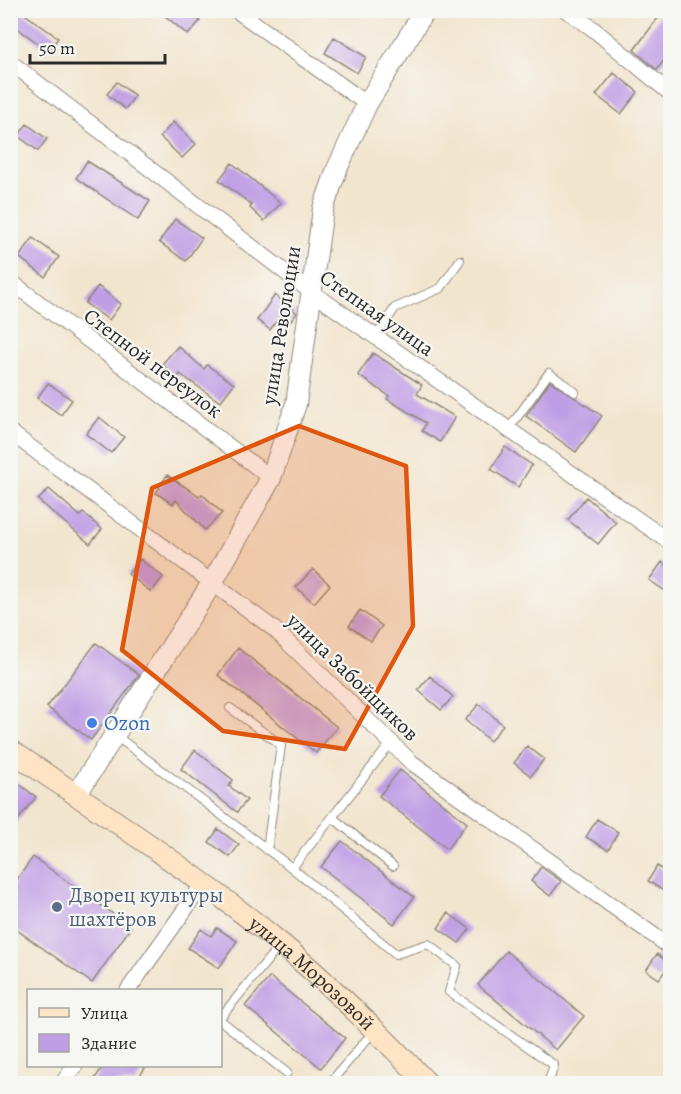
<svg xmlns="http://www.w3.org/2000/svg" width="681" height="1094" font-family="Alegreya,serif">
	<style>
		.building { fill: #c09ee5 }
		.lines { fill: none; stroke-linecap: round; stroke-linejoin: round }
		.service-casing { stroke: #8e887c; stroke-width: 10 }
		.minor-casing { stroke: #8e887c; stroke-width: 17 }
		.tertiary-casing { stroke: #8e887c; stroke-width: 22 }
		.secondary-casing { stroke: #8e887c; stroke-width: 23 }
		.service { stroke: #fff; stroke-width: 8 }
		.minor { stroke: #fff; stroke-width: 15 }
		.tertiary { stroke: #fff; stroke-width: 20 }
		.secondary { stroke: #fee4c5; stroke-width: 21 }
		.marked { fill: #df570e; fill-opacity: 0.2; stroke: #df570e; stroke-width: 4.5; stroke-linejoin: round }
		.shop-dot { fill: #3f7fe0; stroke: #f6f6f2; stroke-width: 2 }
		.service-dot { fill: #5c6f8a; stroke: #f6f6f2; stroke-width: 2 }
		.labels { text-anchor: middle; stroke-width: 4.5; stroke-linejoin: round; paint-order: stroke }
		.street-label { font-size: 21px; fill: #2b2b2b; stroke: #f6f6f2 }
		.shop-label { font-size: 21px; fill: #366cbe; stroke: #f6f6f2; text-anchor: start }
		.service-label { font-size: 21px; fill: #4e5e75; stroke: #f6f6f2; text-anchor: start }
	</style>
	<rect width="100%" height="100%" fill="#f6f6f2"/>
	<filter id="ink" filterUnits="userSpaceOnUse"><feTurbulence type="fractalNoise" baseFrequency=".0167" numOctaves="2"/><feDisplacementMap in="SourceGraphic" scale="12" xChannelSelector="R" yChannelSelector="G"/><feConvolveMatrix kernelMatrix="1 2 1 2 8 2 1 2 1" color-interpolation-filters="sRGB"/></filter>
	<filter id="wash" filterUnits="userSpaceOnUse"><feTurbulence type="fractalNoise" baseFrequency=".008" numOctaves="4" result="noise"/><feDisplacementMap in="SourceGraphic" scale="24" xChannelSelector="R" yChannelSelector="G"/><feGaussianBlur stdDeviation="1.35" result="paint"/><feColorMatrix in="noise" values="0 0 0 0 0 0 0 0 0 0 0 0 0 0 0 0 0 1.4 0 .05"/><feComposite in="paint" operator="in"/></filter>
	<g filter="url(#wash)">
		<rect width="100%" height="100%" fill="#f2e5ce"/>
		<g id="blocks">
			<path class="building" d="M10,10h9l39,28 -9,13 -39,-28z
				M158,10h28l14,11 -12,14z
				M664,10h6v42l-13,18 -23,-20z
				M334,37l32,20 -9,16 -32,-20z
				M614,73l24,19 -17,22 -25,-19z
				M117,82l18,14 -10,13 -18,-15z
				M173,122l23,22 -14,14 -22,-21z
				M27,124l20,15 -9,12 -20,-15z
				M87,161l63,40 -12,19 -62,-42z
				M232,163l49,40 -17,18 -14,-13 2,-3 -33,-25z
				M175,219l27,19 -16,23 -27,-19z
				M33,238l26,19 -14,20 -26,-20z
				M98,286l23,18 -12,16 -24,-17z
				M275,295l22,18 -8,10 -9,-7 -10,14 -13,-10z
				M178,346l26,23 3,-4 27,19 -14,18 -40,-28 -3,4 -15,-14z
				M373,353l49,32 -5,9 38,23 -15,25 -18,-11 4,-8 -39,-24 2,-3 -31,-21z
				M550,381l52,35 -26,36 -50,-36z
				M48,383l24,17 -11,15 -24,-17z
				M99,417l25,20 -13,16 -25,-19z
				M505,447l27,18 -14,22 -27,-18z
				M167,475l32,21 3,-2 20,19 -17,17 -29,-30 -3,4 -17,-11z
				M49,489l31,27 3,-3 19,16 -12,15 -52,-44z
				M586,497l30,25 -18,22 -30,-24z
				M140,559l23,18 -12,15 -23,-18z
				M662,562l8,6v26l-21,-14z
				M313,569l17,16 -16,18 -18,-16z
				M360,610l22,16 -11,15 -22,-15z
				M96,643l43,32 -48,65 -44,-33z
				M238,648l99,79 -21,26 -98,-78z
				M430,676l23,21 -12,13 -23,-20z
				M479,704l24,21 -13,16 -25,-21z
				M527,746l17,13 -13,17 -17,-13z
				M195,750l38,30 -4,6 18,14 -10,12 -56,-43z
				M400,770l67,53 -20,26 -68,-53z
				M10,777l26,20 -26,33z
				M597,819l21,13 -10,18 -22,-13z
				M218,829l21,16 -9,12 -21,-15z
				M342,841l72,56 -20,27 -73,-57z
				M33,857l98,70 -39,56 -82,-58v-36z
				M657,866l13,8v21l-22,-14z
				M541,867l20,14 -11,15 -19,-15z
				M448,913l22,16 -11,14 -21,-15z
				M217,928l20,13 -18,27 -31,-20 13,-19 10,7z
				M506,951l78,65 -28,34 -78,-65z
				M657,954l13,10 -11,15 -13,-9z
				M270,977l75,61 -24,30 -76,-62z
				M104,1065h43l-12,18h-43z"/>
		</g>
	</g>
	<g filter="url(#ink)">
		<use href="#blocks" fill-opacity="0" stroke="#8e887c" stroke-width="1.5"/>
		<g class="lines">
			<g class="service-casing">
				<path id="service" d="M375,338l20,-30 46,-20 19,-28
					M508,430l41,-57 26,19
					M230,708l51,37 -14,105
					M116,736l176,132 99,-125
					M333,818l60,48
					M292,868l104,86 32,-10 29,22 -8,26 105,73 -6,19
					M220,1018l60,-73
					M220,1020l67,53
					M329,1084l44,-52"/>
			</g>
			<g class="minor-casing">
				<path id="minor" d="M236,10l131,94
					M566,10l26,18 78,65
					M10,62l300,229 360,251
					M10,281l261,197
					M10,432l264,197 137,133 259,185
					M128,990l75,-106
					M62,1084l13,-18"/>
			</g>
			<g class="tertiary-casing">
				<path id="tertiary" d="M76,795l136,-212 59,-105 25,-74 27,-195 14,-40 30,-65 58,-94"/>
			</g>
			<g class="secondary-casing">
				<g id="secondary">
					<path id="s1" d="M10,750c91,62 185,123 270,193 52,43 101,92 148,141"/>
				</g>
			</g>
			<use href="#service" class="service"/>
			<use href="#minor" class="minor"/>
			<use href="#tertiary" class="tertiary"/>
			<use href="#secondary" class="secondary"/>
		</g>
	</g>
	<path class="marked" d="M299,426l107,40 7,160 -68,123 -122,-18 -101,-81 30,-162z"/>
	<circle class="shop-dot" cx="92" cy="723" r="6"/>
	<circle class="service-dot" cx="57" cy="907" r="6"/>
	<g class="labels">
		<g class="street-label">
			<text transform="translate(377 313) rotate(35)" y="7">Степная улица</text>
			<text transform="translate(281 325) rotate(-81)" y="7">улица Революции</text>
			<text transform="translate(153 363) rotate(37)" y="7">Степной переулок</text>
			<text transform="translate(353 677) rotate(44)" y="7">улица Забойщиков</text>
			<text dy="7" stroke="none"><textPath href="#s1" startOffset="376">улица Морозовой</textPath></text>
		</g>
		<g class="shop-label">
			<text x="104" y="730">Ozon</text>
		</g>
		<g class="service-label">
			<text x="69" y="902">Дворец культуры<tspan x="69" dy="24">шахтёров</tspan></text>
		</g>
	</g>
	<rect width="681" height="1094" fill="none" stroke="#f6f6f2" stroke-width="36"/>
	<rect x="27" y="989" width="195" height="78" fill="#f6f6f2" stroke="#a5a5a2" stroke-width="1.5"/>
	<rect x="39" y="1008" width="30" height="9" fill="#fee4c5" stroke="#a5a5a2" stroke-width="1.5"/>
	<text x="81" y="1019" font-size="18" fill="#2b2b2b">Улица</text>
	<rect x="39" y="1034" width="30" height="18" fill="#c09ee5" stroke="#a5a5a2" stroke-width="1.5"/>
	<text x="81" y="1049" font-size="18" fill="#2b2b2b">Здание</text>
	<path d="M30 54v9h135v-9" fill="none" stroke="#2b2b2b" stroke-width="3"/>
	<text x="39" y="54" font-size="18" fill="#2b2b2b" stroke="#f6f6f2" stroke-width="4.5" paint-order="stroke">50 m</text>
</svg>
